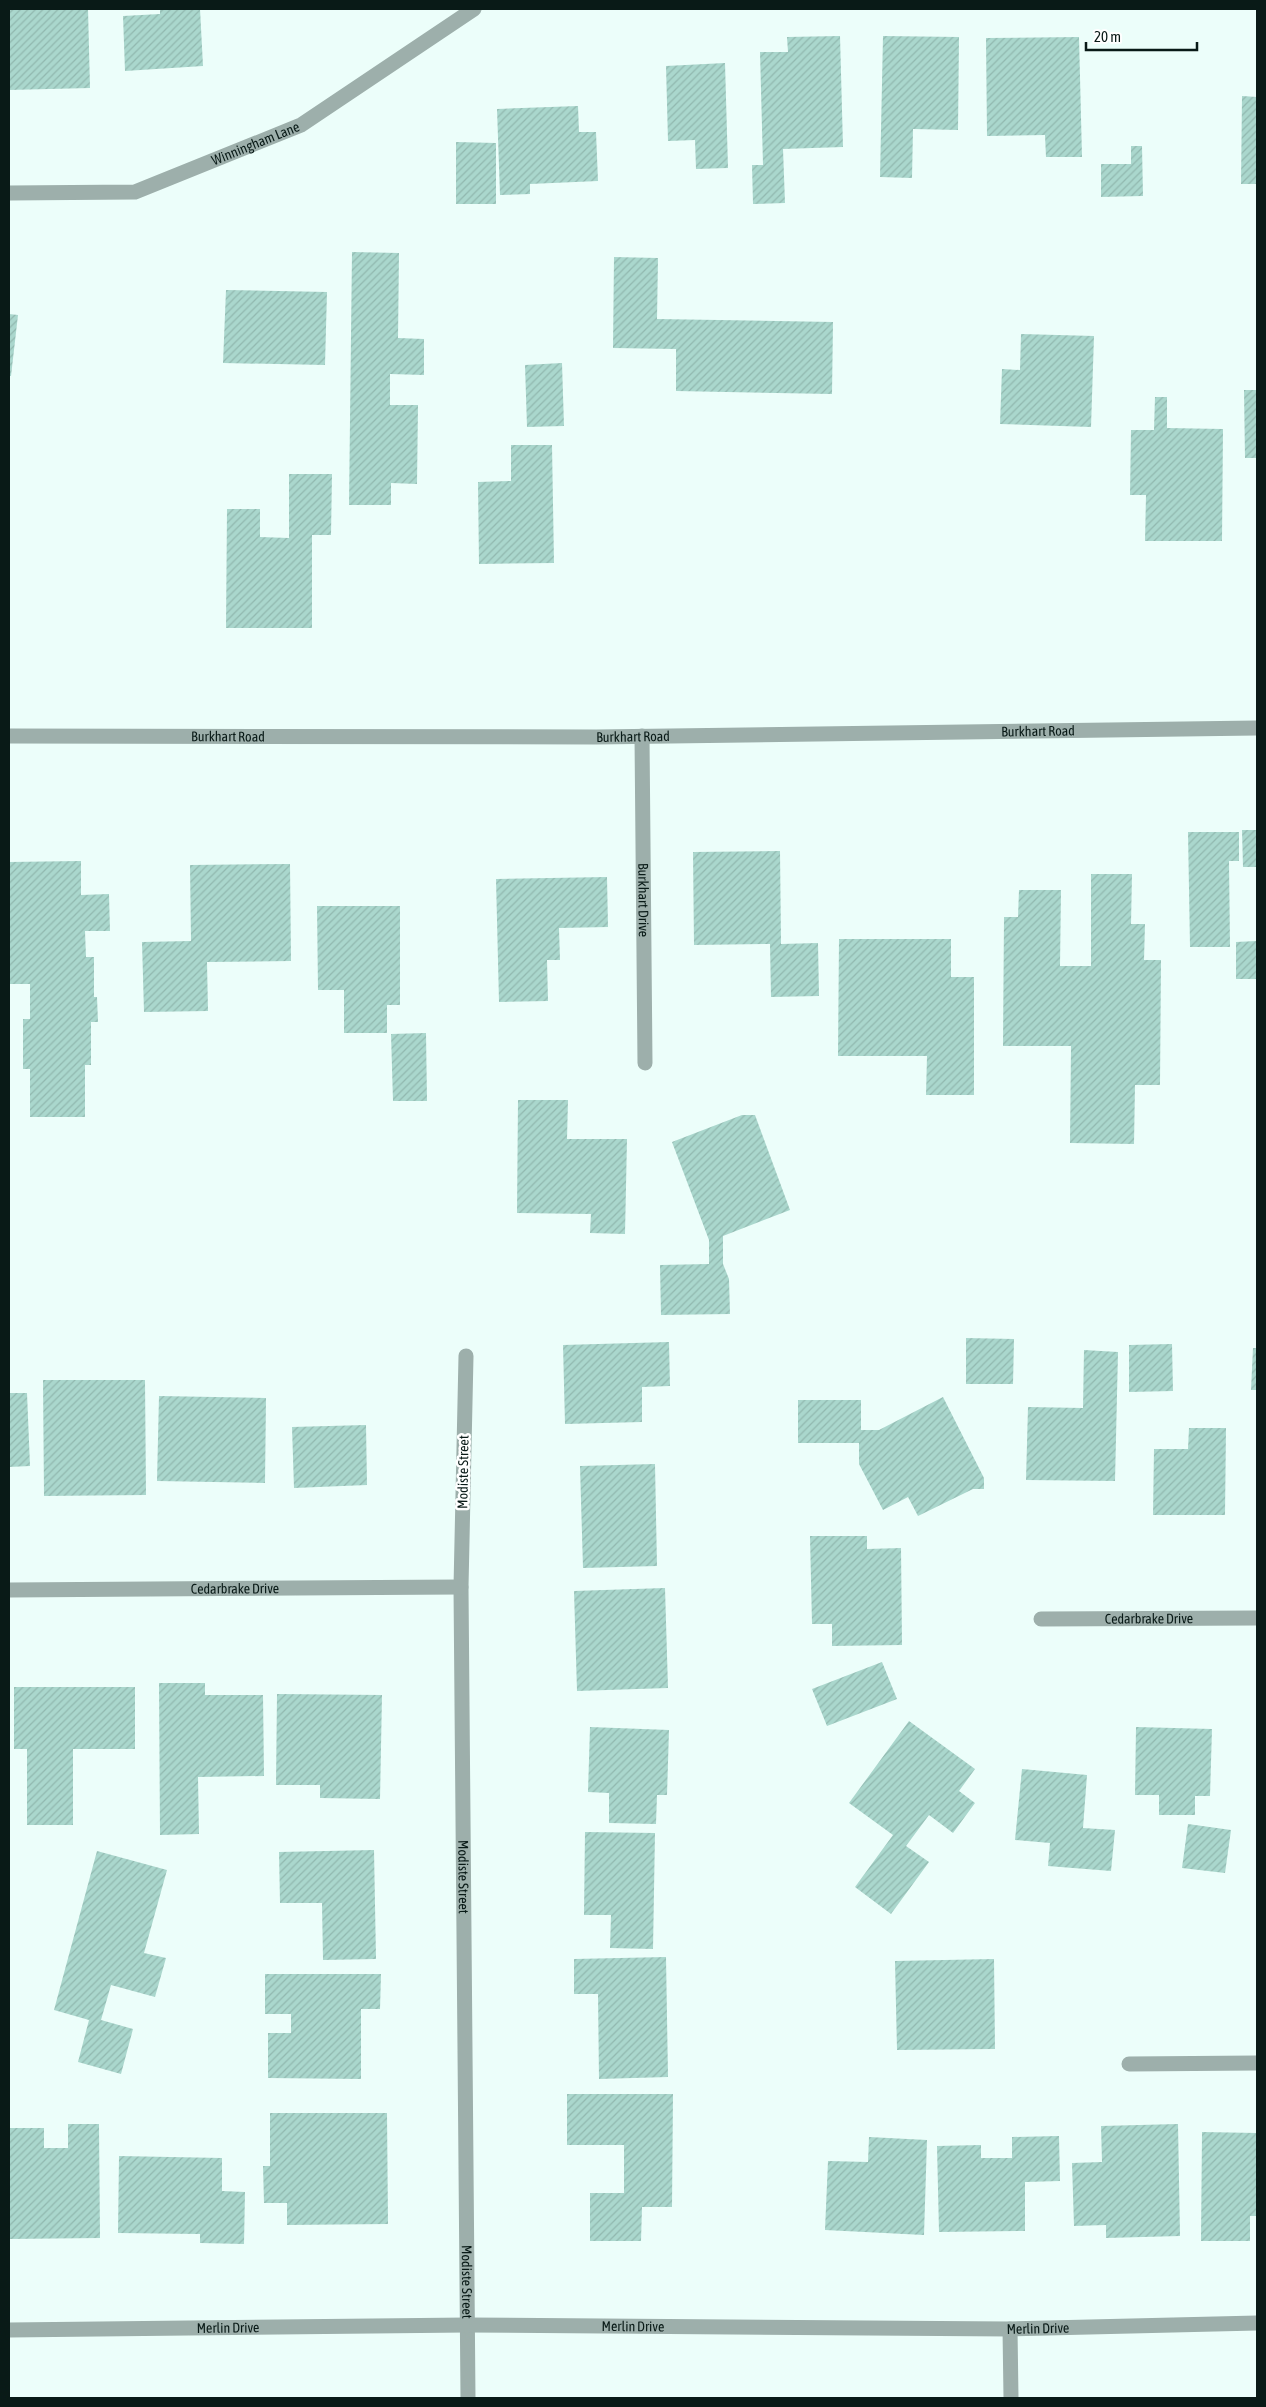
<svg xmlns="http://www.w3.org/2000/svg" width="1266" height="2407" font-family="'Asap Condensed',sans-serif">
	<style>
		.building { fill: url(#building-hatch) }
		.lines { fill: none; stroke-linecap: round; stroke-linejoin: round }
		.minor { stroke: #9dafab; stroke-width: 15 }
		.labels { text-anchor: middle; stroke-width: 5; stroke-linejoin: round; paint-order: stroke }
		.street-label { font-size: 14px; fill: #091a17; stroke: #fff }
	</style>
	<defs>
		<pattern id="building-hatch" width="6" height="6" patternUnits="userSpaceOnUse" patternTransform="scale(1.25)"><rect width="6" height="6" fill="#aad7cd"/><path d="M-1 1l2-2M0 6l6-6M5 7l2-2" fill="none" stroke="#91b8af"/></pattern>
	</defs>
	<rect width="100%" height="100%" fill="#ecfefa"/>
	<path class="building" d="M9,9h79l2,79 -81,2z
		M160,9h40l3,57 -78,5 -2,-55 37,-2z
		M840,36l3,111 -60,2 2,54 -32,1 -1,-39h11l-3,-113h28l-1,-15z
		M883,36l76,1 -1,93 -45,-1 -1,49 -32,-1z
		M1079,37l3,120h-36l-1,-22 -58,1 -1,-98z
		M725,63l3,105 -32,1 -1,-29 -27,1 -2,-75z
		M1242,96l15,1v87h-16z
		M578,106l1,26h17l2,49 -68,3v10l-30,1 -3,-86z
		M456,142l40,1v61h-40z
		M1131,146h11l1,50 -42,1v-33h30z
		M352,252l47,1 -1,85 26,1v36l-34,-1v31h28l-1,79 -26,-1v22h-42z
		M614,257l44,1 -1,61 176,3 -1,72 -156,-3v-42l-63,-1z
		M226,290l101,2 -2,73 -102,-2z
		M9,314l9,1 -7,61h-2z
		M1021,334l73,2 -3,91 -91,-3 2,-55 18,1z
		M562,363l2,63 -37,1 -2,-62z
		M1244,390h13v68h-12z
		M1155,397h12v31l56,1 -1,112h-77l1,-46h-16l1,-65h23z
		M511,445h41l2,118 -75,1 -1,-82 33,-1z
		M289,474h43l-1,61h-19v93h-86l1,-119h33v28l29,1z
		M1242,830h15v37h-14z
		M1188,832h51v29h-10l1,86h-40z
		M780,851l1,93 37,-1 1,53 -48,1 -1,-53 -76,1 -1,-93z
		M81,861v34l28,-1 1,37h-25l1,26h8v40h3l1,25h-7v43h-6v52h-55v-48h-7v-50h7v-35h-21v-122z
		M290,864l1,97 -84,1 1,49 -64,1 -2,-70 49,-1 -1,-76z
		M1091,874h41l-1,50h14l-1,36h17l-1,125h-25l-1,59 -64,-1 1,-97h-68l1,-129h14l1,-27h42l-1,76h31z
		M607,877l1,50 -49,1 1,32h-13l1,41 -49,1 -3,-123z
		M317,906h83v99h-13v28h-43v-43h-26z
		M839,939h112v38h23v118h-48l1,-39h-89z
		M1257,941v38h-21v-37z
		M426,1033l1,68h-34l-2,-67z
		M518,1100h50l-1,39h60l-2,95 -35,-1 1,-19 -74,-1z
		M742,1115h13l35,95 -67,26v28l6,15 1,35 -69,1 -1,-50 49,-1v-24l-37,-98z
		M966,1338l48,1 -1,45h-47z
		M669,1342l1,44 -28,1v35l-77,2 -2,-79z
		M1172,1344l1,47 -44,1v-47z
		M1253,1348h4v42h-6z
		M1084,1350l34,2 -3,129 -89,-1 2,-73 55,1z
		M43,1380h102l1,115 -102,1z
		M9,1393h18l3,73 -21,1z
		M159,1396l107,2 -1,85 -108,-2z
		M943,1397l41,81v11h-11l-55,27 -10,-19 -25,13 -24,-46v-21h-61v-43h63v30h18z
		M366,1425l1,60 -73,3 -2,-61z
		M1189,1428h37l-1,87h-72l1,-66h34z
		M655,1464l2,102 -74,2 -3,-102z
		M810,1536h57v13l34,-1 1,97 -70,1v-22h-20z
		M665,1588l3,100 -91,3 -3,-100z
		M882,1662l15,37 -70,27 -15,-37z
		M159,1683h46v12h58l1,81 -66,1 1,57 -39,1z
		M14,1687h121v62h-62v76h-46v-76h-13z
		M277,1694l105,1 -2,104 -60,-1v-13h-44z
		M909,1721l66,48 -16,22 16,12 -22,30 -24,-18 -23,31 23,16 -38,52 -36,-27 38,-52 -44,-32z
		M590,1727l79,3 -2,65h-10l-1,29 -47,-1v-30l-21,-1z
		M1136,1727l76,2 -2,67h-15v19h-36v-20h-24z
		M1022,1769l65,6 -4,53 32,2 -4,41 -63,-5 2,-23 -35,-3z
		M1188,1824l43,6 -6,43 -43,-5z
		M585,1832l70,1 -2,116 -43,-1 1,-33h-27z
		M374,1850l2,109 -53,1 -1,-57h-42l-1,-51z
		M97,1851l70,19 -23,83 22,5 -11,39 -44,-12 -10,35 32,9 -12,45 -43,-12 11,-42 -35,-10z
		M666,1957l2,120 -69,2 -1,-85h-24v-35z
		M994,1959l1,90 -98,1 -2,-89z
		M265,1974h116l-1,35h-19v70l-93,-1v-45h23v-19h-26z
		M567,2094h106l-1,113h-30l-1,34h-51v-48h34v-48h-57z
		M270,2113h117l1,111 -101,1v-22h-23l-1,-37h7z
		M68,2124h31l1,114 -91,1v-111h35v20h24z
		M1178,2124l2,112 -74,2v-13l-32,1 -2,-63 30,-1 -1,-36z
		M1202,2132l55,1v83h-7v25h-49z
		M1059,2136l1,45 -35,1v49l-86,1 -2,-86 44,-1v13h31v-21z
		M869,2137l58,3 -3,95 -99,-5 3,-69 40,1z
		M119,2156l103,2v33l23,1 -1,52 -44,-1v-9l-82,-1z"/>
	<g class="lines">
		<g class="minor">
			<path id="s1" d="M9,193l126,-1 166,-67 173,-116"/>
			<path id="s2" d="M9,736l587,1 661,-9"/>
			<path id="s3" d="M642,736l3,327"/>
			<path id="s4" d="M466,1356l-5,231 7,811"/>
			<path id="s5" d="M9,1590l452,-3"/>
			<path id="s6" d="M1041,1619l216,-1"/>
			<path d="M1129,2064l128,-1"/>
			<path d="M1010,2329l1,69"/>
			<path id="s7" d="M9,2330l458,-5 543,4 247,-6"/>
		</g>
	</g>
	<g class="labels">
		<g class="street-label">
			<text dy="5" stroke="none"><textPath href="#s1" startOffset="256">Winningham Lane</textPath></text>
			<text dy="5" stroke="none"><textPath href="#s2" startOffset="1029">Burkhart Road</textPath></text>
			<text dy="5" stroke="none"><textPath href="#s2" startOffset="219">Burkhart Road</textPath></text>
			<text dy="5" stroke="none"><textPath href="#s2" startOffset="624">Burkhart Road</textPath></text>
			<text dy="5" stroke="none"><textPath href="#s3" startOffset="164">Burkhart Drive</textPath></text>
			<text transform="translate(463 1472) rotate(-89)" y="5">Modiste Street</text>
			<text dy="5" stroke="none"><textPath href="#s5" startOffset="226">Cedarbrake Drive</textPath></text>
			<text dy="5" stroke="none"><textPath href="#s6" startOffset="108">Cedarbrake Drive</textPath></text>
			<text dy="5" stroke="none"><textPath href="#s4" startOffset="521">Modiste Street</textPath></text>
			<text dy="5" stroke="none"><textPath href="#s4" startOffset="926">Modiste Street</textPath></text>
			<text dy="5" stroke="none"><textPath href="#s7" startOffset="624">Merlin Drive</textPath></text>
			<text dy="5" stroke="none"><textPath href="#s7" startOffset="219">Merlin Drive</textPath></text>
			<text dy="5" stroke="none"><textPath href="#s7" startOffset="1029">Merlin Drive</textPath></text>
		</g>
	</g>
	<rect width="1266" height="2407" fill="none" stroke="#091a17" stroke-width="20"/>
	<path d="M1086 42v8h111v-8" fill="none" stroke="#091a17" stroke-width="2.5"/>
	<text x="1094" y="42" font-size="15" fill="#091a17" stroke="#ffffff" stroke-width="4" paint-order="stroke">20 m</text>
</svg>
